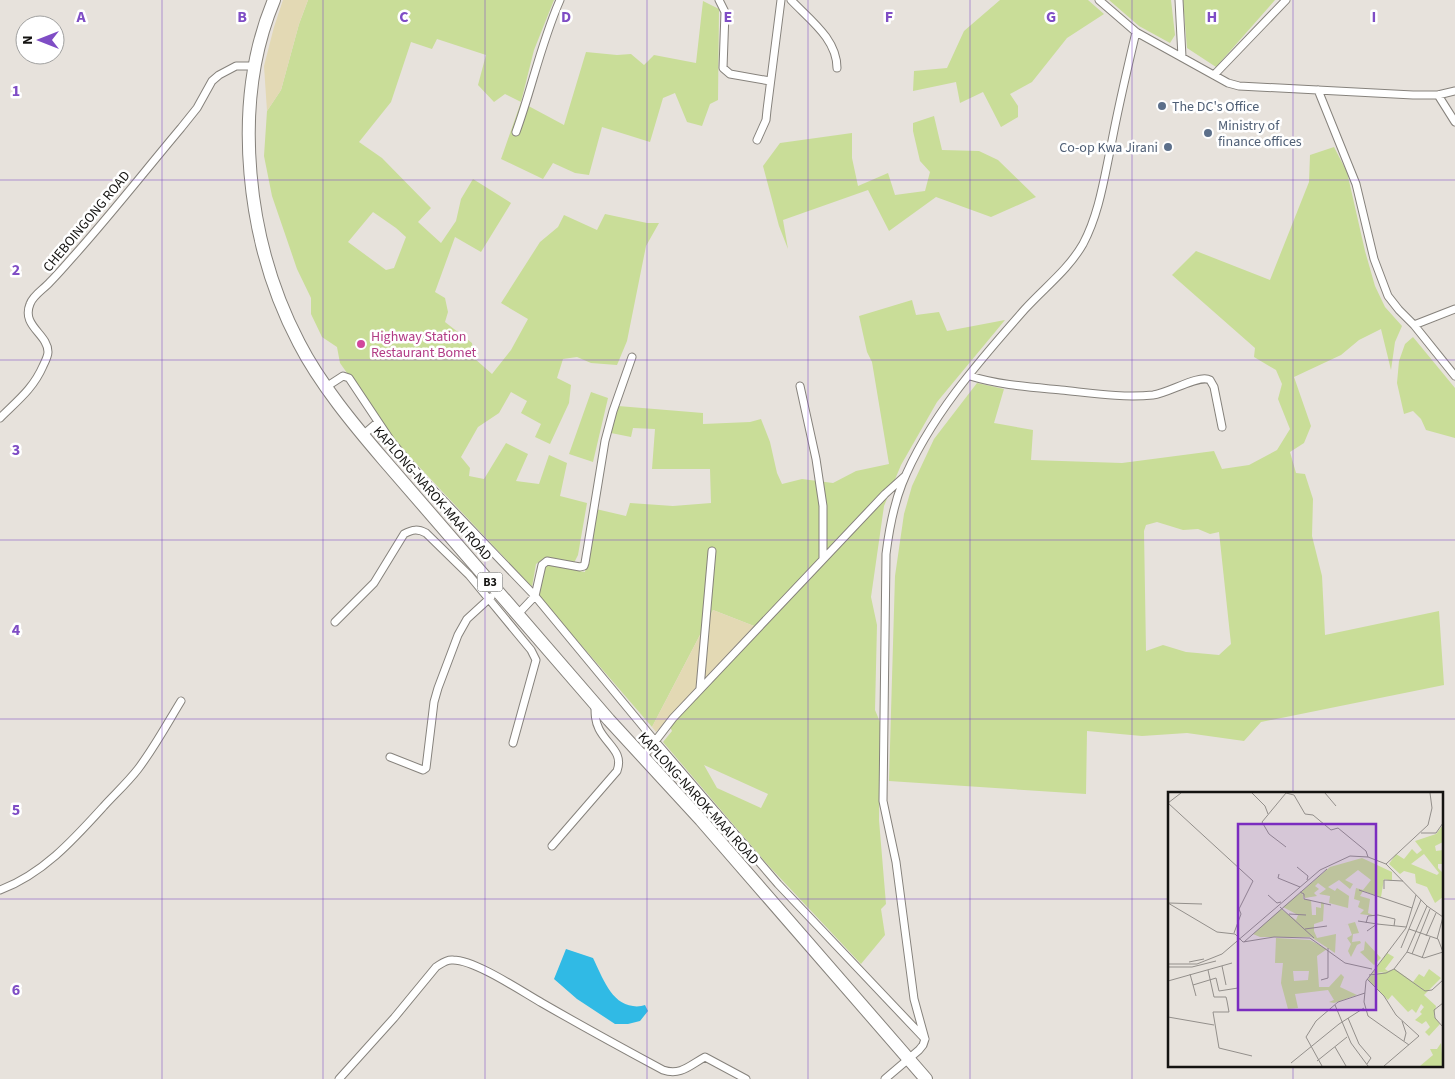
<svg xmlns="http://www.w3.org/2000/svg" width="1455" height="1079" font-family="'Source Sans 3',sans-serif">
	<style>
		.green { fill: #c9dd98; fill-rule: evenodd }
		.sand { fill: #e3d9b4 }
		.water { fill: #30bae5 }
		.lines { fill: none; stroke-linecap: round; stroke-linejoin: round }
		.street-casing { stroke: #86827c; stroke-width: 9 }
		.highway-casing { stroke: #86827c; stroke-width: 14 }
		.street { stroke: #fff; stroke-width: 7 }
		.highway { stroke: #fff; stroke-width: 12 }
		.grid { fill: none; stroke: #7f4dc5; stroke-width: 1; stroke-opacity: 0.55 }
		.service-dot { fill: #5c6f8a; stroke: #fff; stroke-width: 2 }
		.hotel-dot { fill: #d1479c; stroke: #fff; stroke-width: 2 }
		.labels { text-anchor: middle; stroke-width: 5; stroke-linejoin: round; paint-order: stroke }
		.shield { fill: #fff; stroke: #5a5a58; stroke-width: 1 }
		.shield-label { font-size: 12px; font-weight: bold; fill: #141311 }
		.service-label { font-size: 14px; fill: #4e5e75; stroke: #fff; text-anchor: start }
		.street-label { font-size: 14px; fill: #141311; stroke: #fff }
		.hotel-label { font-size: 14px; fill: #b23c85; stroke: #fff; text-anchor: start }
		.inset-road { fill: none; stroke: #938f8b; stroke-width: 1 }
		.view { fill: #7b2cbf; fill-opacity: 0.15; stroke: #7b2cbf; stroke-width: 2.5 }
		.inset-edge { fill: none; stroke: #141311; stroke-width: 2.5 }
		.grid-label { font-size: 16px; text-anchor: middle; font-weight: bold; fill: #7f4dc5; stroke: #fff; stroke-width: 5; stroke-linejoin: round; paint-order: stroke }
	</style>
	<rect width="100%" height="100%" fill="#e7e2dc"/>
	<path class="green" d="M308,0h246l-20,50 -13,52 43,23 22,-73 31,3 14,-1 13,11 10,-10 42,8 7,-62 16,8 -1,91 -8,4 -8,22 -15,-4 -12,-29 -12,5 -13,44 -48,-15 -13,48 -14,-2 -22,-10 -10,16 -42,-20 20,-57 -16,-8 -11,8 -16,-17 8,-30 -49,-16 -5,10 -21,-7 -20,60 -32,40 23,16 49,50 -13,14 23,21 15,-22 5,-22 12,-20 38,24 -30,49 -26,-15 -20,55 10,6 3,14 -3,10 27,21 2,15 18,16 19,-24 17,-31 -27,-16 39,-61 18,-15 6,-12 33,15 8,-16 42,9h12l-13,23 -19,95 -10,24 -26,-2 -14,-6 -14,2 -6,19 14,7 -2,18 -19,41 -15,-7 6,-13 -20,-11 6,-12 -16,-9 -12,21 -21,14 -17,30 9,11 -1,8 15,3 22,-36 22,11 -12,27 23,3 10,-29 18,8 -7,33 27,7 -9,52 -4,8 -31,-4 -7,5 -4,23 -138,-147 -54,-77 -3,-16 -15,-10 -11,-23v-16l-14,-29 -25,-73 -8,-40 3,-45 14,-21 18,-66zM373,212l23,16 10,9 -12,31 -8,2 -38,-28z
		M1000,0h88l16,14 -37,24 -35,44 -22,12 8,12v11l-17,10 -18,-35 -23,11 -4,-21 -43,9 1,-20 33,-3 17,-37z
		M1109,0h62l4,35 -5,8 -31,-17z
		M1183,0h92l-59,67 -29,-19z
		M934,116l8,34 37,1 19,9 38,37 -45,20 -55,-20 -47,34 -21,-41 -85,30 5,29 -9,-23 -16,-60 17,-23 72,-10v25l6,28 30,-13 7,22 30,-4 5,-19 -10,-11 -7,-30v-8z
		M1334,147l13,25 18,79 10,35 10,21 17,19 -7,16 -4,28 -10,-41 -22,11 -18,15 -47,22 17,49 -7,17 -14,9 6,21 9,1 8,25 -1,37 10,40 3,59 114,-24 5,74 -183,37 -17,19 -57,-8 -45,3 -55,-5 -1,63 -197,-13 6,-205 9,-62 8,-28 22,-47 43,-56 27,6 -10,34 39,7 -2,30 91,3 92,-12 8,18 27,-4 28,-15 13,-21 -12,-30 4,-15 -6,-14 -22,-13 1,-9 -83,-73 24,-24 74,29 39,-98 1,-27zM1157,522l26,8 15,-1 12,5 9,-2 12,112 -12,11 -33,-3 -23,-7 -17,6 -2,-120 2,-6z
		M912,300l4,15 23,-3 8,19 58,-11 -68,82 -36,63 -17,41 -13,91 6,28 -2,85 5,12 -1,98 7,84 -5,5 4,26 -24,29 -94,-100 -104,-122 9,-11 -5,-10 87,-95 -41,-16 -61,117 -114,-132 6,-27 3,-3 38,7 11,-63 30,7 4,-13 43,3 38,-3 -1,-34h-58l3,-40 -22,-1 -2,9 -20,-4 7,-27 85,7v11l47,-2 11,-3 9,23 7,31 5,11 20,-5 31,4 23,-12 33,-7 -17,-102 -5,-10 -8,-36zM704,765l64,29 -7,14 -44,-20z
		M1413,337l42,51v50l-29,-8 -5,-11 -8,-8 -9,3 -7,-31 2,-22 6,-17z
		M591,392l17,6 -15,64 -24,-8z"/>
	<path class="sand" d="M283,0h25l-9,24 -18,66 -14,21 -3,-45 10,-39z
		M713,610l41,16 -98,106 -4,-5z"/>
	<path class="water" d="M566,949l27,9c9,18 18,46 40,48 4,1 9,0 12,-1l3,6 -8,10 -12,3h-13l-38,-25 -23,-20z"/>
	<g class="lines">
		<g class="street-casing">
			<path id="street" d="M719,0l6,12 -2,56 7,6 40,7
				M791,0c19,20 46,39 46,68
				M1099,0l37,32 92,51 11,3 174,9h25l17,-4
				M1179,0l3,57
				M1214,75l72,-75
				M1318,90l38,94 18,75 14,37 11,14 15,15 41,51
				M1438,95l17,27
				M516,132c16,-44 25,-89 44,-132
				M757,140l9,-20 1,-10 14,-110
				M1414,325l41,-16
				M970,376c29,9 60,11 91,14 30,3 61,8 92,5 16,-2 46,-21 57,-15l4,7 8,40
				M800,386l16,73 7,47v52
				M326,387l17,-11 6,2 42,63 29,35 115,120 120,145 123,143 147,155
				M0,418c17,-17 33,-29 43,-52 2,-4 5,-10 5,-14 0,-18 -27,-26 -18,-48 3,-9 14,-15 20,-22 7,-7 14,-15 21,-23 38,-42 73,-87 110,-131l16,-20 15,-27 7,-6 17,-9h19
				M363,435l15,-13
				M518,614l17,-18 7,-31 5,-4 33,6 4,-1 1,-3 20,-122 8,-30 19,-54
				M335,622l39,-39 30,-49c9,-5 14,-5 22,-1l43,42 62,75 5,10 -23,83
				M700,688l12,-137
				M390,757l33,13 3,-2 8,-66 4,-14 20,-53 9,-16 24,-22
				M643,757l30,-39 212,-224 20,-18
				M552,846l65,-75c7,-19 -10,-26 -18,-42 -4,-8 -4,-15 -4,-24
				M0,890c43,-16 74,-51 104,-84 11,-12 24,-24 34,-37 16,-21 29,-45 43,-68
				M339,1079l55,-61 42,-51c5,-3 10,-8 17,-7 22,0 68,31 89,43 40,23 80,45 121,67 18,6 27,-5 42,-13l41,22
				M885,1079l34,-29 4,-5 2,-6 -11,-40 -18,-137 -13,-61 3,-247c3,-24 7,-47 16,-70 26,-65 77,-123 123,-175 20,-22 43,-39 58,-65 16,-30 21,-65 28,-98 7,-38 16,-76 25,-114"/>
		</g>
		<g class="highway-casing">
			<path id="highway" d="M274,0c-44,105 -27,244 25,343 21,41 55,82 85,117l225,260 92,100 225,259"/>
		</g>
		<use href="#street" class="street"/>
		<use href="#highway" class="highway"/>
	</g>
	<path class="grid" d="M162,0v1079M323,0v1079M485,0v1079M647,0v1079M808,0v1079M970,0v1079M1132,0v1079M1293,0v793M0,180h1455M0,360h1455M0,540h1455M0,719h1455M0,899h1169M1441,899h14M1293,1065v14"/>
	<g class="service-dot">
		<circle cx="1162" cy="106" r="5"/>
		<circle cx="1208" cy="133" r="5"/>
		<circle cx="1168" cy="147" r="5"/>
	</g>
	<circle class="hotel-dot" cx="361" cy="344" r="5"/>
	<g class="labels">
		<rect class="shield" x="477.5" y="572.5" width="25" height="19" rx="4"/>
		<g class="shield-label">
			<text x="490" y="586">B3</text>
		</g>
		<g class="service-label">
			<text x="1172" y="111">The DC's Office</text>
			<text x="1218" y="130">Ministry of<tspan x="1218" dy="16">finance offices</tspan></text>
			<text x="1158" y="152" text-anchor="end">Co-op Kwa Jirani</text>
		</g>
		<g class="street-label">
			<text transform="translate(86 221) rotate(-50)" y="5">CHEBOINGONG ROAD</text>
			<text transform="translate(433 493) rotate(49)" y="5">KAPLONG-NAROK-MAAI ROAD</text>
			<text transform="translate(699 798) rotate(48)" y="5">KAPLONG-NAROK-MAAI ROAD</text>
		</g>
		<g class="hotel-label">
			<text x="371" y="341">Highway Station<tspan x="371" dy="16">Restaurant Bomet</tspan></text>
		</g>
	</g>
	<g transform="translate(1168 792)">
		<rect width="275" height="275" fill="#e7e2dc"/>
		<path d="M275,33v17l-8,4 1,5 7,-1v14h-5v4l5,5v24l-8,6 -8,-16 -11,-4 -1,-9 -11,-3 -4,3 -11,-10 7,-10 8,5 8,-10 5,5 5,-4 -7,-9 21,-7zM256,62l15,19 -2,2 -26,-11zM194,66l30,14v9l-8,-2 -3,18 -18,-6 -3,5 10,3 -2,14 7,3 -15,-2 4,-4 -6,-3 2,-6 -6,-2 2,-11 7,2 8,-10 -13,-10 -13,10 8,4 -3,5 -11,-9 -11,7 7,4 2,-3 12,8 -1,12 -19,-5 1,-7 -11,-2 7,-5 -8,-6 -3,3 4,3 -5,4 3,3 -12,2 -4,-6 29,-25zM132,101h3v6l8,1 1,15h4v-8l5,1v-6l3,1 -1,18 -9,3v7l3,7 19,-4 -1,19 -24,-16h-51l-7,-3 28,-25 15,11 2,-5 -15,-8zM187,130l4,11 -6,1 -1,8 8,-1 1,2 -4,2 -6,12 -3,-6 3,-7 -4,-6 5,-3 -4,-11 -4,1zM108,146l34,2 17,9 -10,7 2,31h10l12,-13 3,3 -4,10 17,8 -23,8 -5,-1 5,-2 -6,-10 -33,4 3,14 -10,1 -7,-26 2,-20h-8zM125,179h16l-1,9 -14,1zM197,149l16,17 -7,7 -14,-13 4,-2zM219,161l7,4 -9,12 3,2 -16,3zM227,177l18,13 6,-8 5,3 5,-8 12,9 -17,17 12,11 -2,10 6,8 -11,12 -4,-4 5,-5 -4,-6 -4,3 -7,-4 7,-6 -2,-2 4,-5 -3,-3 -5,9 -4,-4 -4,3 -16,-17 -4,5 -20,-20 2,-4zM273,251l2,23h-23l13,-11 -3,-6h7z" fill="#c9dd98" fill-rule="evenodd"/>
		<path class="inset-road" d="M84,1l13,13 3,8M118,1l8,2 11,19 8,1 18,15 7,-2 28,23 2,6M118,1l-24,29 7,12 17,13M157,1l11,13M0,11l85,78 -14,28 2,5 -7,19M0,11l13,-10M253,41h15l7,-10M218,72l42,-39 4,-17 -2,-15M129,75l11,9 -1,4M111,82l-1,4 22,9M216,97v-9l19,1M191,98l53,18M132,100l4,2v5l27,6M100,103l9,8 4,-1M0,111l49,29 18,2 8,8 31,-5 36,1 35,25 27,6M1,111l33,1M112,115l34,31M121,122l17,1M190,129l19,3M198,131l2,-7 10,-1 17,4 -1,7M137,137l22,-3M241,137l29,10 5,13M199,139l10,-7 29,3M258,144l10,-23M269,147l6,-22M76,150l83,-73M233,156l20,-48M239,160l17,6 19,-6M244,162l18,-45M254,166l8,-21M21,170l15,-3M0,172h29l25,-10 98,-84 30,-14 18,1 18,7 41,42 16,11M54,174l4,19M0,175h24l24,-6M226,177l31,22 7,-1 11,-10M40,178l6,27h12l1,4 2,11h-16l6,36 33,8M22,182l6,22M201,183l17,-2 8,-4 13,-17 20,-46M199,187l17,17 12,19 23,21 -35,30M153,188l7,-2v-30M0,189l64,-18M25,193l23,-7 3,13 19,-3M275,211l-9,7 1,8 8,9M167,213l16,38 17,23M0,225l46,8M180,226l11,26 12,14 -4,6M234,229l4,12 -2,8M241,253l-41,-29 -4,-14 2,-21 40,-53 10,-33M167,255l11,19M149,269l30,-24M123,271l48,-39 25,-16M154,274l-16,-29 10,-16 22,-19 27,-9"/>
		<path class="view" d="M70,32h138v186h-138z"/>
		<rect width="275" height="275" class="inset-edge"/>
	</g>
	<g class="grid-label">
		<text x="81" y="22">A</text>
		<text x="242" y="22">B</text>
		<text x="404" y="22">C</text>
		<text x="566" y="22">D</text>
		<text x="728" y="22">E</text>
		<text x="889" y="22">F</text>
		<text x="1051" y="22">G</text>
		<text x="1212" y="22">H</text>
		<text x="1374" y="22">I</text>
		<text x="16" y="96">1</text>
		<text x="16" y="275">2</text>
		<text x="16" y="455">3</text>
		<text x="16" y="635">4</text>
		<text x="16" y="815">5</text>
		<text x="16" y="995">6</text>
	</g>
	<g transform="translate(40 40) rotate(270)"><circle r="24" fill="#ffffff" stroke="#a1a1a0"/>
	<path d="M0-4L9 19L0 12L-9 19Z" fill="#7f4dc5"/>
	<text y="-8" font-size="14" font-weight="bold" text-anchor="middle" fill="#141311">N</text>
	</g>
</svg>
